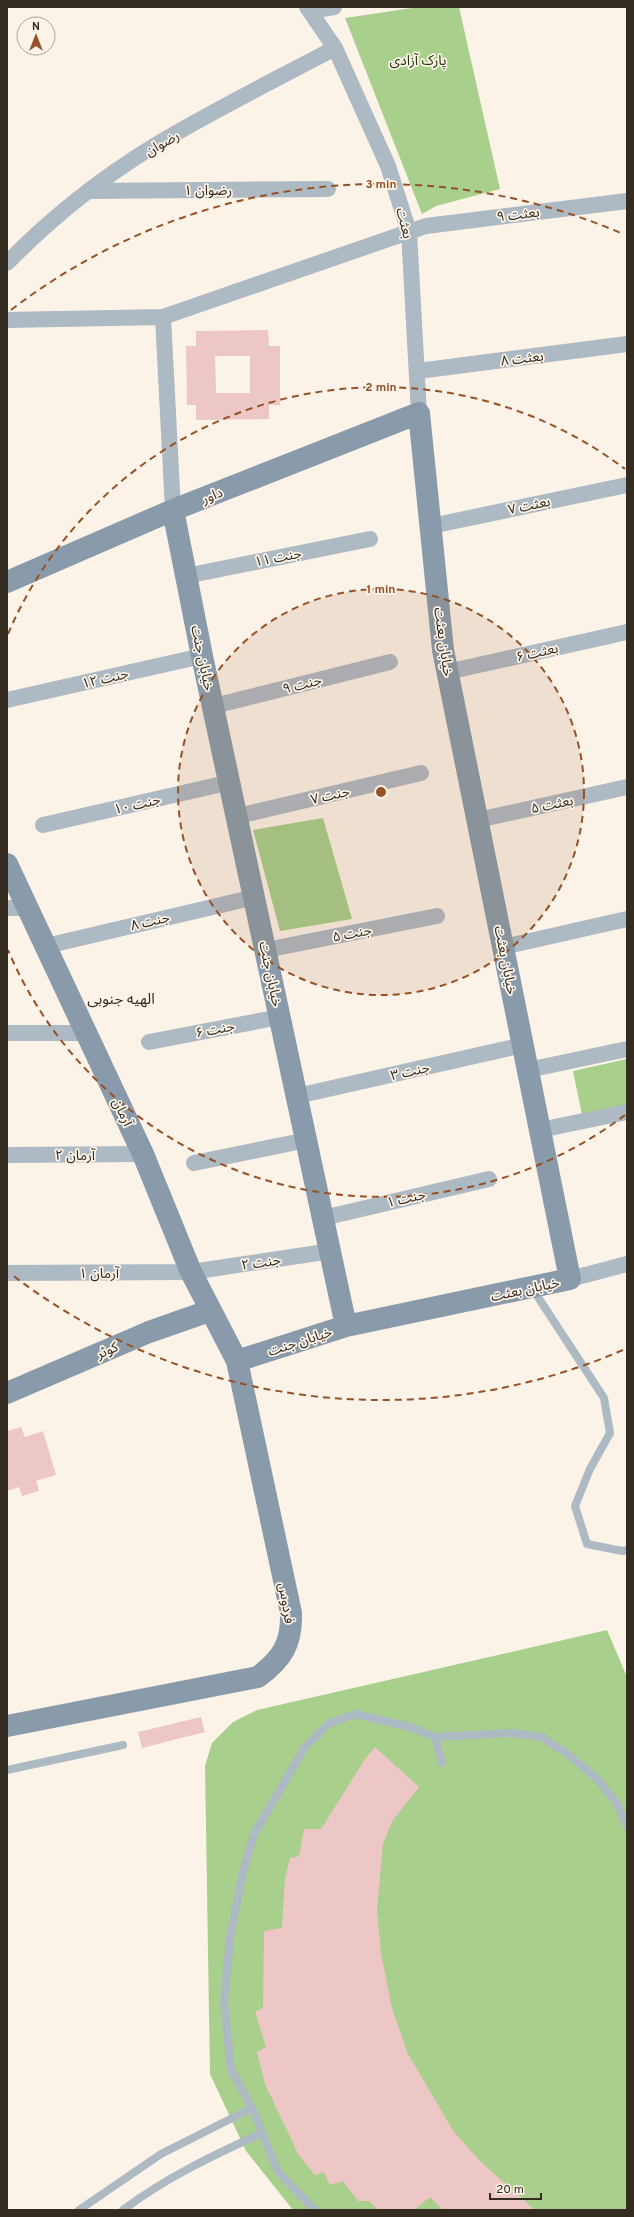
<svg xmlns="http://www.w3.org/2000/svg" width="634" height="2217" font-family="Overpass,'Noto Sans Arabic',sans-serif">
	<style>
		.green { fill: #a8cf8c }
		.building { fill: #edc7c5; fill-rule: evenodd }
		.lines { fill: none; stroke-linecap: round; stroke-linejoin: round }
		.lane { stroke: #adb9c3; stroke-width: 8 }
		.street { stroke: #adb9c3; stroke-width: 16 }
		.secondary { stroke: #899baa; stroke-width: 22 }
		.ring { fill: none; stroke: #965126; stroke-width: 2; stroke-dasharray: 7 5 }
		.labels { text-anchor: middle; stroke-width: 3.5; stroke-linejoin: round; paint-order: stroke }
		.park-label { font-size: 14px; fill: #203807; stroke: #fcf3e8 }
		.street-label { font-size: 14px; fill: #342c21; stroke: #fcf3e8 }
		.neighbourhood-label { font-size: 15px; fill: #342c21; stroke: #fcf3e8 }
		.centre { fill: #965126; stroke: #fcf3e8; stroke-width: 2 }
		.ring-label { font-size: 12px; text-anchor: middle; font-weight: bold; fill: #965126; stroke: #fcf3e8; stroke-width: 3.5; stroke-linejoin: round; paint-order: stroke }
	</style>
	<rect width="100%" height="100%" fill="#fcf3e8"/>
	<path class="green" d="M419,7h40l41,182 -64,17 -14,8 -77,-196z
		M323,818l29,101 -72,12 -27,-101z
		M627,1059v46l-45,10 -9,-44z
		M607,1630l20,47v533h-334l-47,-59 -36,-77 -5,-308 7,-23 21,-21 24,-12z"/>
	<path class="building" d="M268,330l1,16h11v59h-11v14l-73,1v-15h-9l-1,-59h10v-15zM215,356h35v37h-34z
		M21,1427l4,10 18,-6 13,44 -20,6 3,10 -17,5 -3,-9 -12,4v-60z
		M201,1717l4,15 -63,16 -4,-16z
		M375,1747l44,40 -26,33 -10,23 -6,67 4,43 11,55 16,46 46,78 27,30 54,48h-92l-13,-13 -16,13h-36l-9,-9h-11l-15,-20 -13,4 -6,-13 -9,3 -17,-21 -33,-70 -8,-32 9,-5 -11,-35 8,-4 1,-77 18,-3 3,-50 5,-20 9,-2 5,-27h17l44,-70z"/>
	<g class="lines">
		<path class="lane" d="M532,1288l72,110 6,35 -20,36 -15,37 12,38 35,7 5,-1
			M435,1737l7,26
			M7,1770l116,-25
			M79,2210l82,-56 91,-46
			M123,2210c42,-32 91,-55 139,-77
			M315,2210l-37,-38 -26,-64 -21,-38 -7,-68 6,-64 13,-67 11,-37 51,-87 23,-23 27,-10 55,13 25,10 77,-4 29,4 28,18 29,25 19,24 10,23"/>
		<path class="street" d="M307,7l28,41 53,118 21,66 10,181
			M310,11l24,-4
			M88,191l240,-2
			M7,263c44,-45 93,-84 147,-117 58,-35 121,-66 181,-98
			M163,317l10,193
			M7,320l156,-3 263,-91 201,-25
			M418,371l209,-27
			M431,526l196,-41
			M186,576l184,-37
			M447,672l180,-40
			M7,700l195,-44
			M214,706l176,-44
			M238,816l183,-43
			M478,820l149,-33
			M43,825l188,-43
			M7,908h21
			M46,946l209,-49
			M503,947l124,-28
			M266,950l171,-34
			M7,1033h80
			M149,1042l131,-25
			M528,1070l99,-21
			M297,1096l226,-51
			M540,1130l87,-18
			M7,1155l136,-1
			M194,1163l113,-23
			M323,1218l166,-39
			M7,1273l184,-1 140,-21
			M570,1279l57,-15"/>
		<path class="secondary" d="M173,510l29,146 144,670 -109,35
			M7,582l166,-72 246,-97 24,237 127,629 -224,47
			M7,864l136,290 48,118 46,89 54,252c1,31 -9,46 -33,64l-251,49
			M7,1393l142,-61 60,-21"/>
	</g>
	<circle cx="381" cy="792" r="203" fill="#965126" fill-opacity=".12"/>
	<g class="ring">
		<circle cx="381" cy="792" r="203"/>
		<path d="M625 1115A405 405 0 0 1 8 950M8 634A405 405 0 0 1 625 469"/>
		<path d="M623 1350A608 608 0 0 1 11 1274M11 310A608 608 0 0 1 623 234"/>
	</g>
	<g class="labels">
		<g class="park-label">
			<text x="418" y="65">پارک آزادی</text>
		</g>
		<g class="street-label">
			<text transform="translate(162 143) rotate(-30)" y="5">رضوان</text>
			<text x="208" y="195">رضوان ۱</text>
			<text transform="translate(518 214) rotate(-7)" y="5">بعثت ۹</text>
			<text transform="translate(405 223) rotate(76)" y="5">بعثت</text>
			<text transform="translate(522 358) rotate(-7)" y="5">بعثت ۸</text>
			<text transform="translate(212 495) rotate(-22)" y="5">داور</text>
			<text transform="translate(529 505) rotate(-12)" y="5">بعثت ۷</text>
			<text transform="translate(278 557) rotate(-11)" y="5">جنت ۱۱</text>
			<text transform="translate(444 642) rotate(82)" y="5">خیابان بعثت</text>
			<text transform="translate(537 652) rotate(-13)" y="5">بعثت ۶</text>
			<text transform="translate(203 658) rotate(78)" y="5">خیابان جنت</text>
			<text transform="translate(105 678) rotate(-13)" y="5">جنت ۱۲</text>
			<text transform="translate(302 684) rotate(-14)" y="5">جنت ۹</text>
			<text transform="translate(330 795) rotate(-13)" y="5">جنت ۷</text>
			<text transform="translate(137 804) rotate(-13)" y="5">جنت ۱۰</text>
			<text transform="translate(552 804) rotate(-12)" y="5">بعثت ۵</text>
			<text transform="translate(150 921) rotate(-13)" y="5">جنت ۸</text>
			<text transform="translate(352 933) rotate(-11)" y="5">جنت ۵</text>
			<text transform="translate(506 960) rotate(79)" y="5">خیابان بعثت</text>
			<text transform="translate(271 974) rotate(78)" y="5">خیابان جنت</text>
			<text transform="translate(215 1029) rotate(-11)" y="5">جنت ۶</text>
			<text transform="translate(410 1071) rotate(-13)" y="5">جنت ۳</text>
			<text transform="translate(123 1112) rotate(65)" y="5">آرمان</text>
			<text x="75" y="1160">آرمان ۲</text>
			<text transform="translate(406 1198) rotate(-13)" y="5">جنت ۱</text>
			<text transform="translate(261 1262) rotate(-8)" y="5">جنت ۲</text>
			<text x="99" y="1278">آرمان ۱</text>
			<text transform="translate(525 1289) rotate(-12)" y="5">خیابان بعثت</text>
			<text transform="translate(300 1341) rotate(-18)" y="5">خیابان جنت</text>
			<text transform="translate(107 1350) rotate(-23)" y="5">کوثر</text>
			<text transform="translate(287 1603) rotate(81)" y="5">فردوس</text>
		</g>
		<g class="neighbourhood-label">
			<text x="121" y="1004">الهیه جنوبی</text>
		</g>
	</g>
	<circle cx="381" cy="792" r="6" class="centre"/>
	<g class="ring-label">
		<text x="381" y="188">3 min</text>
		<text x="381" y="391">2 min</text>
		<text x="381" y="593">1 min</text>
	</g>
	<rect width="634" height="2217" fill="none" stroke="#342c21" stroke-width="16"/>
	<g transform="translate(36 36)"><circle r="19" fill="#fcf3e8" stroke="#aca398"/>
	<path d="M0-3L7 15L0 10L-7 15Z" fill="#965126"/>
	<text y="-6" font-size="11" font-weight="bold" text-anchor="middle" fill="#342c21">N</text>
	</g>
	<path d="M490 2193v6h51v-6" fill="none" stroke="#342c21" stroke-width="2"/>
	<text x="496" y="2193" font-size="12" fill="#342c21" stroke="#fcf3e8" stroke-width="3" paint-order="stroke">20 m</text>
</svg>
